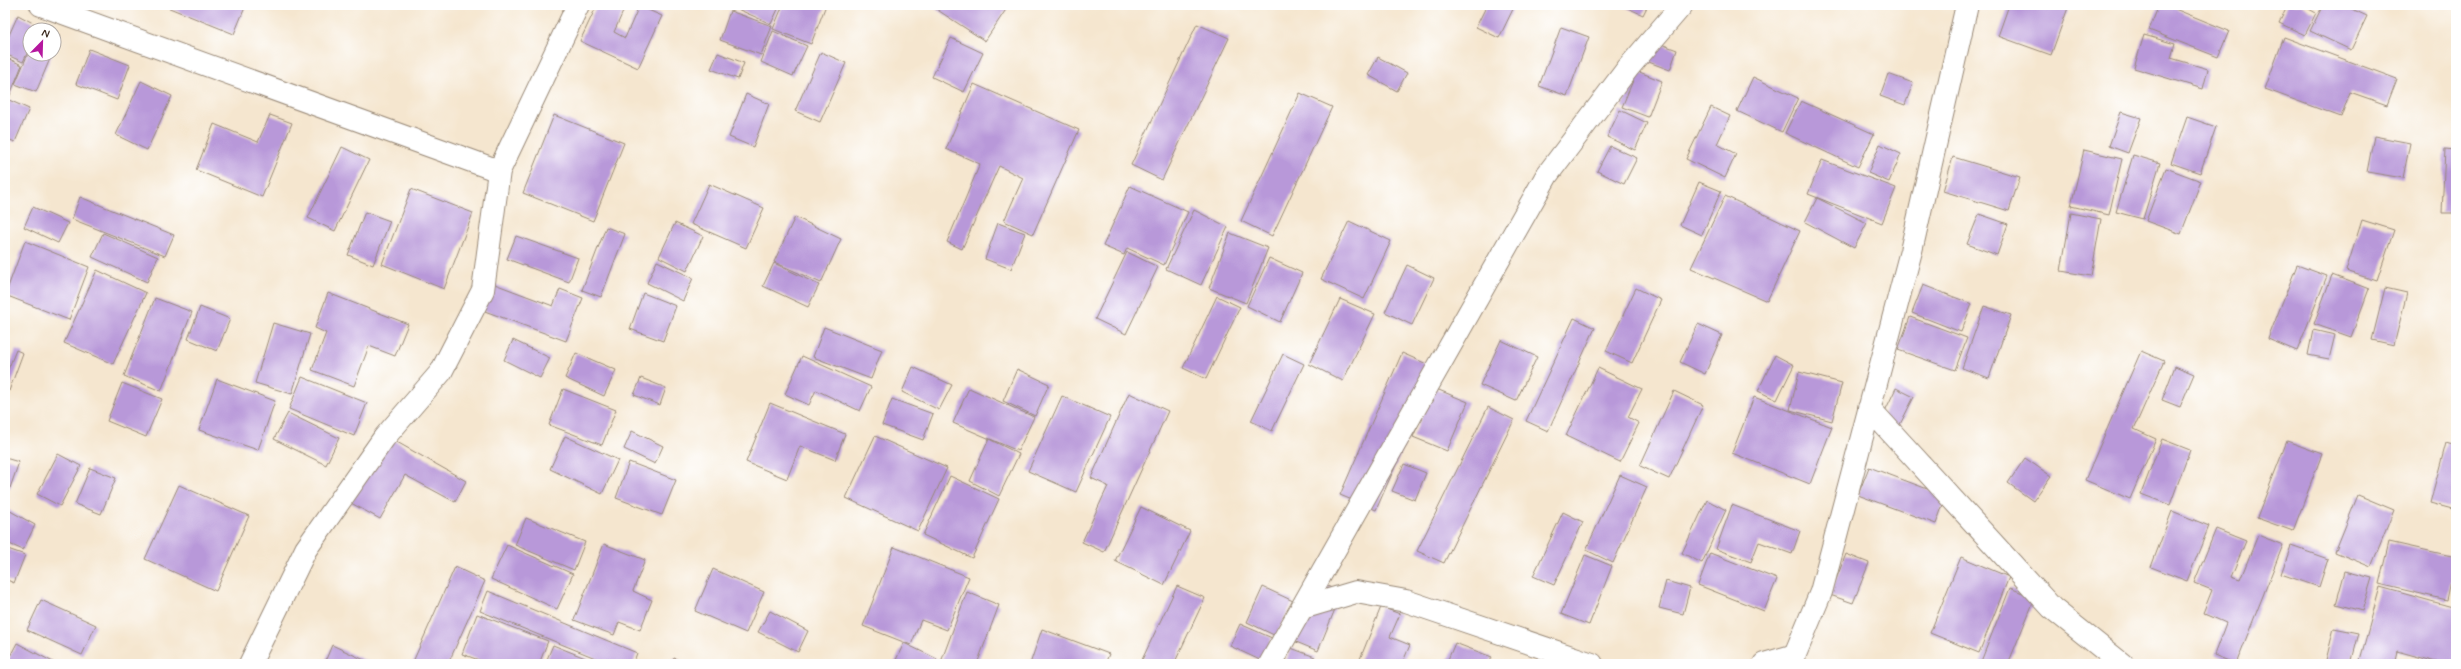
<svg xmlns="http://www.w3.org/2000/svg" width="2461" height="669" font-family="Mynerve,sans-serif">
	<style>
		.building { fill: #b898d9 }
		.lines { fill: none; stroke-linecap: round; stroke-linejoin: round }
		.street-casing { stroke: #988876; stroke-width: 24 }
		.street { stroke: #fff; stroke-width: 22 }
	</style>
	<rect width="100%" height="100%" fill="#fff"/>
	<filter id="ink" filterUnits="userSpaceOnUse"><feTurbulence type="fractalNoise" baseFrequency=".025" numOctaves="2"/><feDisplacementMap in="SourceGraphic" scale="8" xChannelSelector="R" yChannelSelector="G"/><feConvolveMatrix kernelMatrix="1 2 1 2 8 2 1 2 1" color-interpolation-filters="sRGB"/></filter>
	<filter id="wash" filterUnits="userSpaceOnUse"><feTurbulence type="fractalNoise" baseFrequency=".012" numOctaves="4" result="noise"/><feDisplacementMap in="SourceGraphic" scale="16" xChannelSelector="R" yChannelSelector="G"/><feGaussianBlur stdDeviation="0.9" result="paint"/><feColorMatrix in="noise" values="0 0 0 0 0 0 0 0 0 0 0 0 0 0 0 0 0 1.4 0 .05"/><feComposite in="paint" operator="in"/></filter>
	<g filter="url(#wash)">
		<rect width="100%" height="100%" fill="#f5e6cf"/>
		<g id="blocks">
			<path class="building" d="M162,5h84l-12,29z
				M597,5h29l-12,27 11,6 14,-32 23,10 -24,52 -58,-27z
				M734,5h46l-9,19 -38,-17z
				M783,5h43l-15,39 -38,-15z
				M938,5h71l-24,36 -49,-32z
				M1487,5h28l-16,33 -23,-11z
				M1621,5h27l-5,10z
				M2009,5h60l-18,50 -53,-19z
				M2159,5h17l-1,4 54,22 -11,26 -69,-27z
				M2288,5h14l14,8 -11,22 -26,-12z
				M2323,5h20l24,11 -16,34 -41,-19z
				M730,11l42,15 -11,29 -41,-15z
				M18,15l28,15h-16v17l-7,15 -18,-8v-10z
				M1197,24l32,14 -67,142 -31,-15z
				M1561,27l28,10 -22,59 -28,-10z
				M773,31l34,15 -14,30 -32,-14z
				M54,33l6,2 -6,15z
				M2144,35l31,9 -4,14 37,11 -5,20 -69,-21z
				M2284,37l113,42 -10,26 -37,-13 -9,25 -76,-28z
				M951,38l32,15 -19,39 -32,-15z
				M1645,38l32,12 -7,20 -32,-12z
				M30,49v5h22l-16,38 -21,-8z
				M89,49l41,16 -13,35 -41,-16z
				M821,52l25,11 -26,59 -25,-11z
				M718,53l26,10 -6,16 -27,-10z
				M5,57l17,8 -14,35 -3,-2z
				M1378,57l29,16 -10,18 -29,-16z
				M1637,71l25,10 -14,36 -26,-10z
				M1888,74l25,9 -8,22 -25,-9z
				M1753,77l45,21 -16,34 -45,-21z
				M141,81l31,15 -25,54 -31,-15z
				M974,84l105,46 -46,104 -29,-13 19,-43 -24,-12 -37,83 -15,-7 33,-78 -34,-15z
				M1300,93l32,14 -60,129 -31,-15z
				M746,94l23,10 -16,43 -24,-10z
				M9,100l20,9 -14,33 -10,-4v-28z
				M1801,101l73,33 -16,33 -73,-34z
				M1711,107l19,9 -13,28 19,10 -11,24 -39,-19z
				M1620,110l27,13 -12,27 -28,-13z
				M2121,112l20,6 -13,35 -19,-7z
				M270,115l22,8 -30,74 -66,-27 18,-46 44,18z
				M554,115l70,28 -31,78 -70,-28z
				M2187,117l29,10 -16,46 -29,-10z
				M2374,136l36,7 -7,35 -36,-6z
				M1880,144l21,10 -12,28 -21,-9z
				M1610,146l27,12 -13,26 -27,-13z
				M342,147l27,13 -34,71 -27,-13z
				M2445,149l11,1v63h-14z
				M2084,150l38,9 -13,56 -38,-9z
				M2133,155l27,8 -17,56 -27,-7z
				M1953,157l67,20 -11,34 -66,-20z
				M1822,160l74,28 -14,35 -74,-29z
				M2166,168l35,13 -20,53 -35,-13z
				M1699,182l22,9 -19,44 -22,-10z
				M709,184l55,24 -18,40 -55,-24z
				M1130,186l58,26 -24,53 -37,-17 -3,7 -21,-9z
				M411,189l62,24 -29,76 -62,-25z
				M1725,196l75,35 -33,70 -76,-33z
				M80,197l94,38 -9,21 -93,-37z
				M1817,198l50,25 -13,25 -49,-26z
				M33,207l35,16 -10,20 -34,-16z
				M1194,210l34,17 -27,58 -35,-16z
				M365,212l25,9 -17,44 -25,-10z
				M2071,213l30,6 -10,57 -30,-5z
				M1979,214l29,10 -11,31 -30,-11z
				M795,217l46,22 -20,44 -47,-21z
				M2362,220l32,10 -17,51 -31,-10z
				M1349,221l42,20 -27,58 -43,-20z
				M675,223l28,13 -16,35 -28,-14z
				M998,223l27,10 -14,36 -26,-10z
				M606,227l19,7 -24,63 -19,-7z
				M103,233l55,24 -11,25 -55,-25z
				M1230,233l38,15 -22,55 -37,-15z
				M516,236l62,22 -9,24 -62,-23z
				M25,241l64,26 -20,53 -64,-25z
				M1127,252l31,15 -32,67 -31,-15z
				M1269,258l33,15 -22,49 -33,-16z
				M657,261l36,17 -10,23 -36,-18z
				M774,263l45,22 -11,22 -45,-21z
				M1407,265l27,13 -22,47 -27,-13z
				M2297,265l30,11 -30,75 -29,-12z
				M97,270l49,23 -33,71 -49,-21z
				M2332,275l37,14 -18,48 -37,-13z
				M492,283l61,23 7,-17 23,9 -17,43 -84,-31z
				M1923,285l49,19 -11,28 -49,-19z
				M1636,288l25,12 -29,63 -26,-12z
				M2385,288l22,5 -13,52 -22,-5z
				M328,293l80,31 -13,32 -26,-10 -15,40 -42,-16 14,-37 -11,-5z
				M643,293l33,13 -13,35 -33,-12z
				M1217,296l23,11 -34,72 -23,-11z
				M155,298l37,14 -31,79 -37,-15z
				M1340,299l35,15 -32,67 -34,-17z
				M1984,306l27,9 -22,63 -27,-10z
				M200,307l30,12 -13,32 -29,-12z
				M1910,317l57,21 -12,32 -57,-20z
				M1574,318l21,10 -47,103 -22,-10z
				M273,323l37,11 -18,60 -37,-11z
				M1698,324l24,11 -17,39 -25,-12z
				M824,327l58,23 -11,29 -58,-22z
				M2313,330l22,5 -6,24 -21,-4z
				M513,340l37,18 -10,20 -36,-18z
				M1501,340l36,17 -21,44 -36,-16z
				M16,350l7,3 -14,38 -4,-2v-12z
				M2141,351l23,10 -30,68 22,10 -26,60 -45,-19z
				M576,353l40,17 -12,26 -39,-18z
				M1402,353l36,16 -62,141 -36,-15z
				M1283,354l21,10 -32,67 -21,-10z
				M1775,355l19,10 -17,35 -19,-9z
				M802,356l69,31 -11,24 -44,-21 -7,15 -24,-11z
				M2175,366l19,8 -14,33 -18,-7z
				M913,367l39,18 -13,25 -37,-18z
				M1598,368l44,21 -14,28 11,6 -19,39 -54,-26z
				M1017,369l32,15 -14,32 -32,-15z
				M1799,372l43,11 -10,38 -42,-11z
				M302,377l65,26 -13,33 -65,-27z
				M641,378l25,10 -6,17 -26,-10z
				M217,379l58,22 -17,49 -59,-20z
				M122,383l40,16 -16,38 -39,-16z
				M969,388l65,29 -16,34 -65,-28z
				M1434,388l34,14 -21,49 -34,-14z
				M1896,388l18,9 -22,43 -17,-8z
				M563,389l53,21 -14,35 -53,-20z
				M1674,391l29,14 -34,74 -29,-13z
				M1129,393l39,18 -64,141 -22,-10 26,-56 -17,-8z
				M1062,396l48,21 -34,75 -48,-21z
				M1754,397l78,30 -22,57 -78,-31z
				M892,399l41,15 -10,26 -41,-15z
				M770,403l75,31 -10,26 -35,-14 -13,33 -41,-17z
				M1488,407l26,13 -70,143 -27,-12z
				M288,413l51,25 -13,27 -52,-26z
				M632,431l31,15 -8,18 -31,-15z
				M565,436l53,24 -16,34 -52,-25z
				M875,436l72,32 -29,63 -72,-33z
				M388,437l78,44 -11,21 -50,-27 -25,44 -29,-16z
				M989,439l30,15 -20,42 -29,-15z
				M2162,439l28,11 -20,55 -29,-11z
				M2287,441l35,13 -29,77 -36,-13z
				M2446,443l10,3v64l-26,-7z
				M58,454l23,12 -21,40 -23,-12z
				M5,458l14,4 -9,26 -5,-2z
				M2025,458l26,18 -18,25 -25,-18z
				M629,462l47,18 -14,35 -46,-17z
				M1404,464l22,9 -11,27 -23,-9z
				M1869,467l77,29 -10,28 -78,-29z
				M90,468l26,10 -15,36 -26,-10z
				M1620,475l27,12 -34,76 -27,-13z
				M950,476l49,23 -27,59 -49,-23z
				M179,485l70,31 -33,75 -71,-32z
				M2358,495l36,15 -23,57 -36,-15z
				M1707,500l19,10 -24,53 -20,-10z
				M1732,505l68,26 -8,23 -33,-12 -8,20 -35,-13z
				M1141,507l49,24 -26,54 -49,-24z
				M5,508l30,17 -12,25 -18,-8z
				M2172,511l37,15 -22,55 -36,-14z
				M1563,512l20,10 -29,63 -21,-9z
				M526,518l59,24 -11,28 -59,-25z
				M2216,529l30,12 -15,36 9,3 18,-45 25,10 -47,119 -22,-9 12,-32 -23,-10 9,-23 -18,-7z
				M2389,542l67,15 -9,43 -68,-16z
				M604,544l41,16 -12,31 19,9 -12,30 -21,-8 -5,13 -40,-15z
				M507,545l66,29 -16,35 -66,-30z
				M2291,546l37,13 -9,28 -38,-13z
				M894,547l75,30 -22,53 -26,-10 -10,25 -48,-19z
				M5,548l20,7 -11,28 -9,-4z
				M1710,553l67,26 -13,32 -66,-26z
				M1846,554l23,9 -16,40 -23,-8z
				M1585,555l27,11 -23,59 -28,-11z
				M1961,557l48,20 -30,76 -49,-20z
				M455,567l30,14 -37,83h-36z
				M713,569l51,23 -18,41 -51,-22z
				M2345,571l27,7 -10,33 -26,-7z
				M1312,580l30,12 -24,59 -29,-12z
				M1666,581l24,7 -7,26 -24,-6z
				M1177,586l28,12 -31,66h-34z
				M1263,587l30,14 -17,35 -29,-14z
				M2380,587l76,21v56h-12l-47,-13 -3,13h-20l-14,-4z
				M2010,588l25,10 -27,66h-28z
				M488,591l149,62 -4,11h-23l-130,-53z
				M967,592l32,13 -22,59h-31l-5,-2z
				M41,600l55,25 -14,30 -55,-25z
				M1381,607l19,7 -10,23 20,8 -8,19h-44z
				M770,611l38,20 -10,21 -40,-20z
				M477,614l71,27 -9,23h-49l-28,-10z
				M1240,624l32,14 -10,23 -32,-15z
				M2334,628l25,5 -8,31h-26z
				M1042,629l67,25 -4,10h-75z
				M17,643l36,19 -1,2h-42l-3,-2z
				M904,643l33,16 -3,5h-40z
				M1455,643l37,14 -3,7h-43z
				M332,645l41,19h-49z
				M553,645l47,19h-55z
				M1291,648l24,9 -2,7h-28z
				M674,658l14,6h-17z"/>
		</g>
	</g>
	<g filter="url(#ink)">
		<use href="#blocks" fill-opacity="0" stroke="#988876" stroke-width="1"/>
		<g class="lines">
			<g class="street-casing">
				<path id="street" d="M41,5l458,166
					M1869,408l183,200 70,56
					M1302,608l54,-16 50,9 186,63
					M250,664l56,-115 78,-111 57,-66 42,-82 16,-119 79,-166
					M1270,664l277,-489 81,-107 54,-63
					M1764,664l31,-9
					M1791,664l30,-72 90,-341 56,-246"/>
			</g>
			<use href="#street" class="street"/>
		</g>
	</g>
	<rect width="2461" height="669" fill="none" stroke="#fff" stroke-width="20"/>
	<g transform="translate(42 42) rotate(23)"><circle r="19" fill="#ffffff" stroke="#b1aaa5"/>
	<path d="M0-3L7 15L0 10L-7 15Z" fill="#b5179e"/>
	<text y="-6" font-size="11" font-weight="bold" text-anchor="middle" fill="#3b2a1e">N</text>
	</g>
</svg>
